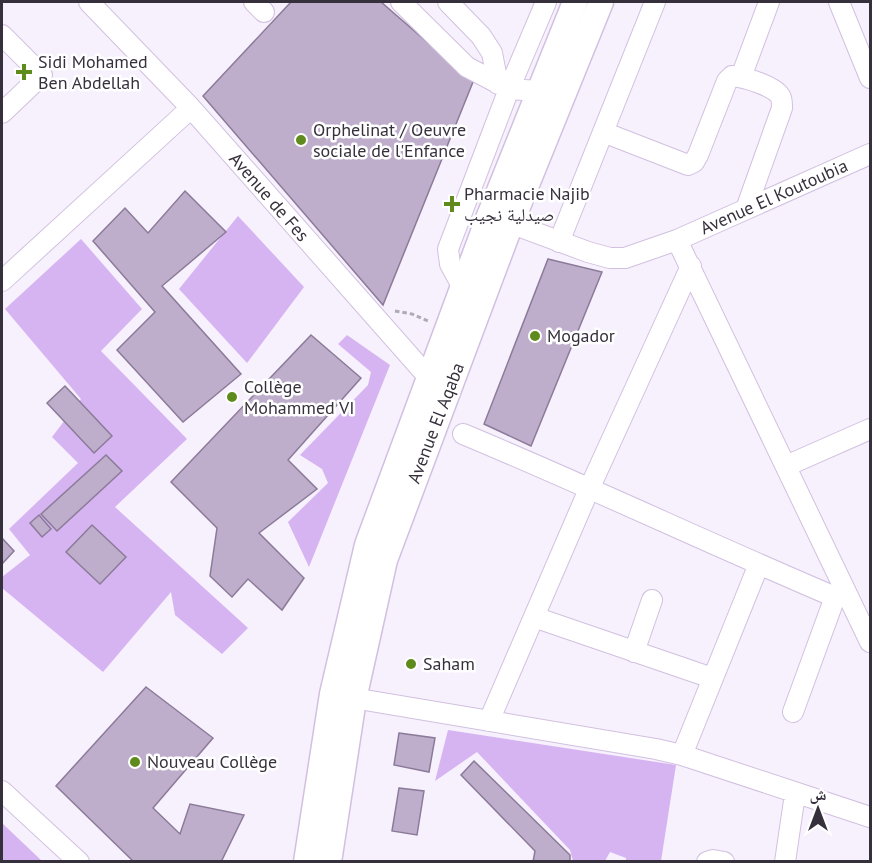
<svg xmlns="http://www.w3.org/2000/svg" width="872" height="863" font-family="'PT Sans','Noto Naskh Arabic',sans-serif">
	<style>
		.green { fill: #d6b4f2 }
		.building { fill: #beaecc; stroke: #8b7b98; stroke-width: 1.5 }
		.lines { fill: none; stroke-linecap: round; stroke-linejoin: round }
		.minor-casing { stroke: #d1c0df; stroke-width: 22 }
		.major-casing { stroke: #d1c0df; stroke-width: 27 }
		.path { stroke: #b0aab6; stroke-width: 3; stroke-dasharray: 4.5 3; stroke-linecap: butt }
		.minor { stroke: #fff; stroke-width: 20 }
		.major { stroke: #fff; stroke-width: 24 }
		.poi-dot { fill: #5f8b1c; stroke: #fff; stroke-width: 2 }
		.labels { text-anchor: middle; stroke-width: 5; stroke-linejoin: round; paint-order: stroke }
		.poi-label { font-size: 18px; fill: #36303c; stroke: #fff; text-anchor: start }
		.street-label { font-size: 18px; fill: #36303c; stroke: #fff }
	</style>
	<rect width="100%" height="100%" fill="#f7f0fd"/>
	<path class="green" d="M238,216l66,71 -57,76 -68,-74z
		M81,239l61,70 -41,42 86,88 -72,68 133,121 -26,26 -47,-39 -4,-23 -68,80 -101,-84v-11l28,-22 -21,-26 69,-66 -26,-26 29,-38 -76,-90z
		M347,335l43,30 -81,202 -21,-45 40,-39 -6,-14 -22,-14 68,-70 3,-13 -33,-28z
		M448,730l228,35 -15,96h-35v-3l-16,-6 -5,9h-32l-3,-11 -93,-98 -42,29z
		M2,823l40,38h-40z"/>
	<path class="building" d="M291,2h90l92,80 -90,223 -180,-209z
		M185,191l41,41 -64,54 79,88 -58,48 -66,-72 38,-38 -62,-71 32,-33 23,25z
		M548,259l54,13 -71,174 -47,-22z
		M311,335l50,43 -73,82 29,29 -58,44 45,45 -22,32 -34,-31 -16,18 -22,-21 7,-48 -46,-46z
		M65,386l47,50 -18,17 -47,-50z
		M106,455l16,16 -65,60 -16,-17z
		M39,515l12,14 -9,8 -12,-14z
		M92,525l34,32 -26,27 -34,-32z
		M2,538l12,13 -12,13z
		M146,687l67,51 -60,70 27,26 10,-30 54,11 -23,47h-87l-78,-76z
		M399,733l36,5 -6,34 -35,-7z
		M474,761l96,94v7h-37l2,-11 -74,-76z
		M399,788l25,3 -7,44 -25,-4z"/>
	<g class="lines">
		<g class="minor-casing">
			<path id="minor" d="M89,2l102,106 246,279
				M254,2l10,10
				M401,2l66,65 42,22 30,2
				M448,2l33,34 11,17 6,31
				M839,2l31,76
				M2,35l40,40 -40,38
				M741,77l28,-75
				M603,132l85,33 6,-3 4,-7 29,-74 5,-5c11,1 45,10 49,22 1,3 1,6 1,10l-36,101
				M499,219l89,33 22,6h15l52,-18 193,-86
				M677,240l193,402
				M559,242l96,-240
				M2,281l189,-173
				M463,288l-13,-24 -2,-15 61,-160 37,-87
				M463,434c125,52 247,110 372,163l11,-2
				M786,466l84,-37
				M534,617l178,61
				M634,652l18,-52
				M341,696l315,53 26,6 188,62
				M793,712l42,-115
				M489,721l101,-234 101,-221
				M682,755l77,-191
				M2,791l77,71
				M707,862l6,-2 11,2
				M785,862l10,-68"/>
		</g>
		<g class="major-casing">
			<path id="major" d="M306,862l26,-168 35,-149 122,-329 86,-214
				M329,862l25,-163 31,-139 126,-336 90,-222"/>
		</g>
		<path class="path" d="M395,311l17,3 16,7"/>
		<use href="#minor" class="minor"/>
		<use href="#major" class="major"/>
	</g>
	<g class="poi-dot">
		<path d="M21 63h6v6h6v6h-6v6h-6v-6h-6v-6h6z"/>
		<circle cx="301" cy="140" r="6"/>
		<path d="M449 195h6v6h6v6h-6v6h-6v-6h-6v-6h6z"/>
		<circle cx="535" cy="336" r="6"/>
		<circle cx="232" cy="397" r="6"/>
		<circle cx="411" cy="664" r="6"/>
		<circle cx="135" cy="762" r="6"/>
	</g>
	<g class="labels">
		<g class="poi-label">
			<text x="38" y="68">Sidi Mohamed<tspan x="38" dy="21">Ben Abdellah</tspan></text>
			<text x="313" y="136">Orphelinat / Oeuvre<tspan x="313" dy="21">sociale de l'Enfance</tspan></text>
			<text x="464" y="200">Pharmacie Najib<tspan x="464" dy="21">صيدلية نجيب</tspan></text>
			<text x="547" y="342">Mogador</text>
			<text x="244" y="393">Collège<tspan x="244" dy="21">Mohammed VI</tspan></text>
			<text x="423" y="670">Saham</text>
			<text x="147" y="768">Nouveau Collège</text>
		</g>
		<g class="street-label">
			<text transform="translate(269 197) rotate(49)" y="6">Avenue de Fes</text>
			<text transform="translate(774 197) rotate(-24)" y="6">Avenue El Koutoubia</text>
			<text transform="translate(436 423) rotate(-69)" y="6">Avenue El Aqaba</text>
		</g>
	</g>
	<rect width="872" height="863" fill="none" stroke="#36303c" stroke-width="6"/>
	<g transform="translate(818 809)" stroke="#ffffff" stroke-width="4.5" paint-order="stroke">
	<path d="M0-4.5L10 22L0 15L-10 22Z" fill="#36303c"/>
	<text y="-9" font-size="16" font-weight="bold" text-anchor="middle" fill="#36303c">ش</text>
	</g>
</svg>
